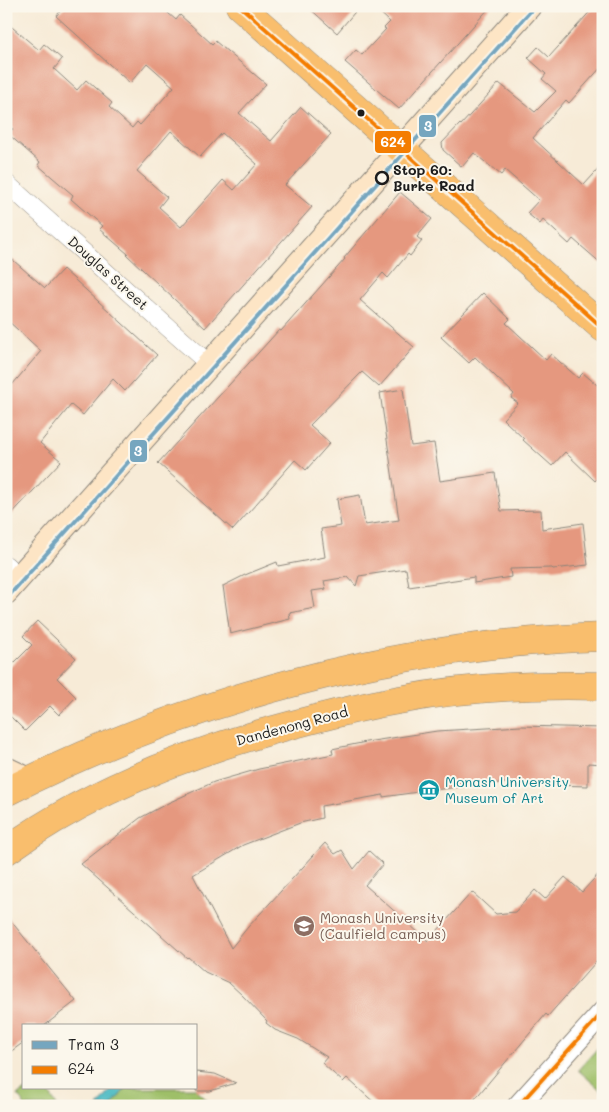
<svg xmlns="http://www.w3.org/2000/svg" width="609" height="1112" font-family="Mali,sans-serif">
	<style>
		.green { fill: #9ebf68; stroke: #5d6e42 }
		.water { fill: #4ab9c2; stroke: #336a6f }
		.building { fill: #e5987f; fill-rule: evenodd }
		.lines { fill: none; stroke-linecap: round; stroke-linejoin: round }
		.minor-casing { stroke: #8a847a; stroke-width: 19 }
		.tertiary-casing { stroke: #8a847a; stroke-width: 23 }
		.secondary-casing { stroke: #8a847a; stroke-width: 26 }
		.primary-casing { stroke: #8a847a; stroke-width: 29 }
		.trunk-casing { stroke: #8a847a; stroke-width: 29 }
		.minor { stroke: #fff; stroke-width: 18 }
		.tertiary { stroke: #fff; stroke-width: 21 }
		.secondary { stroke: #fde5c5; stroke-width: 24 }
		.primary { stroke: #f9be6d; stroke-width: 28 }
		.trunk { stroke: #f9be6d; stroke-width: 28 }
		.bus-1-casing { stroke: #fbf7ec; stroke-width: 8 }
		.bus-1 { stroke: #f47d01; stroke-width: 4 }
		.tram-1-casing { stroke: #fbf7ec; stroke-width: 8 }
		.tram-1 { stroke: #76a6bf; stroke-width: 4 }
		.bus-dot { fill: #1c1c1c; stroke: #fbf7ec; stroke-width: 2 }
		.stop-dot { fill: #fbf7ec; stroke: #1c1c1c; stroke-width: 2.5 }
		.labels { text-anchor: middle; stroke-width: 4; stroke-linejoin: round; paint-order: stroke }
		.stop-label { font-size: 14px; font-weight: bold; fill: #1c1c1c; stroke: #fbf7ec; text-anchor: start }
		.street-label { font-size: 14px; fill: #1c1c1c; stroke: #fbf7ec }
		.culture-label { font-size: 14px; fill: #0d838f; stroke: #fbf7ec; text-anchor: start }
		.education-label { font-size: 14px; fill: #785e54; stroke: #fbf7ec; text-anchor: start }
		.line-badge { stroke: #fbf7ec; stroke-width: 2 }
		.badge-label { font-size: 14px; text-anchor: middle; font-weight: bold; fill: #fff }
	</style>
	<rect width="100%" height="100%" fill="#fbf7ec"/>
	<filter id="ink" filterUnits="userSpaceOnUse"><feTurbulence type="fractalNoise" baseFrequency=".02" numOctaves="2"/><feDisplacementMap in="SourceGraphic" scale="10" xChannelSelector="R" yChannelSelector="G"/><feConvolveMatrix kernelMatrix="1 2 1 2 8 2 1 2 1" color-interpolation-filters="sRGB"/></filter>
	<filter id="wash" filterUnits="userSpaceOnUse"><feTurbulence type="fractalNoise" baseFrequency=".0096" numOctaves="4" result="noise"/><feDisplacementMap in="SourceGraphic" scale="20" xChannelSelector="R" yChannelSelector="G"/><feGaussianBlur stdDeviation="1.12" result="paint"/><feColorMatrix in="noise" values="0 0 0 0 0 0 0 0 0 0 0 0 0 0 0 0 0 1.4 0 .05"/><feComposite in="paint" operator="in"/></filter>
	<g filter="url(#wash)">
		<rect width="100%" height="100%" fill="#f7ebd7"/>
		<path class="green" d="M603,1042v50l-25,-22z
			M28,1088h18l11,18h-32l-7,-11z
			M126,1088h68l14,13v5h-97z"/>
		<path class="water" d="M113,1088h13l-15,18h-13z"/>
		<g id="blocks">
			<path class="building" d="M65,6h95l16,14 4,-5 32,29 3,-3 51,43 -27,29 32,28 30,-34 30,27 -46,51 27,22 -107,121 -78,-73 1,-1 -29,-25 3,-3 -31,-27 2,-4 -35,-30 2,-3 -32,-28 5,-5 -7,-6v-101l33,28 5,-6 18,15 -8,10 23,21 9,-10 26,23 -3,4 23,21 5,-6 3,3 34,-38 -27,-24 -17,20 -74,-67zM171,131l29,26 22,-24 35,31 -23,26 -11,-10 -42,47 -22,-20 8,-10 -30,-26z
				M307,6h53l-23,27z
				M373,6h118l-92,103 -54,-47 11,-12 6,5 24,-26 -2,-1 6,-6z
				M595,6h8v59l-34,38 -3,-3 -33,38 51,47 19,-21v101l-30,-26 -4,5 -26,-24 -3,4 -13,-11 12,-13 -34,-30 -4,5 -27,-22 -12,14 -19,-17 -1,-7 18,-19 1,1 38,-42 36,29 21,-21 -14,-12 4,-5 -18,-16 10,-11 11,10z
				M400,192l32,27 -15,18 5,4 -12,15 -2,-2 -20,24 -5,-5 -23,27 54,47 -35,40 -17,-15 -52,53 20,18 -24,27 -11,-10 -62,70 -75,-67 121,-133 2,1 64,-72 -1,-1z
				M6,254l39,34 18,-19 94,86 -32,36 -12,-12 -30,36 -12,-10 -31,38 21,18 -55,59v-128l35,-41 -35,-32z
				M483,293l27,26 -4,4 40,37 5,-6 27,24 5,-5 20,17v82l-8,9 -30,-29 -13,14 -29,-26 1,-1 -21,-20 15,-16 -7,-5 3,-4 -39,-37 -6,6 -28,-26z
				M403,389l8,57 23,-3 6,38 55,-8 6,38 40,-1 1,19 41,-6 5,42 -35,4 -1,-1 -42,1 1,8 -37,6v-6l-65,10 -3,-18 -47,7 -3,10 -8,-9 -24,4 2,8 -14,2 3,17 -26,5 1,6 -60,15 -7,-48 22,-11 32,-13 1,4 47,-9 -4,-28 20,-3 -4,-27 23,-4 5,30 34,-5 -19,-127z
				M37,621l39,37 -19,20 19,19 -17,18 -9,-9 -25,25 -19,-19v-41l26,-26 -9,-9z
				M521,726l82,2v36l-15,-1v23l-35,-1v-2h-54l-67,7 -49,7v-2l-62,11 1,12 -22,5 -57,22 -50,30 38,73 17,-21 77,-84 10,11 7,-4 12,19 15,-18 14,13 -18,21 63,56 44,-49 24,22 19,-2 20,-22 10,9 20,-22 17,15 21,-23v85l-55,62 -2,-2 -77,92h-91l-31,-28 -4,4 -21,-19 5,-6 -29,-18 -23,-9 -9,-7 1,-2 -25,-26 -13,-12 -24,-11 -17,-15 -1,1 -106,-94 59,-46 28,-15 46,-21 45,-13 74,-15 -1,-5 34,-7 71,-11z
				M6,915l70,86 -32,25h-20v16l-18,13z
				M196,1072l19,2 21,9 -26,8h-14z"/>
		</g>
	</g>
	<g filter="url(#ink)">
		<use href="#blocks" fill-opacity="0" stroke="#8a847a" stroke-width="1"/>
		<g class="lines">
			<g class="minor-casing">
				<path id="minor" d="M6,183l203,181
					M6,565l13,12"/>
			</g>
			<g class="tertiary-casing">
				<path id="tertiary" d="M518,1106l85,-94"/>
			</g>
			<g class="secondary-casing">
				<path id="secondary" d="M6,592l523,-586
					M6,769l23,11"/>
			</g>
			<g class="primary-casing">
				<path id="primary" d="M240,6l363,322"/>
			</g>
			<g class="trunk-casing">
				<path id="trunk" d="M6,792c185,-94 389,-148 597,-155
					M6,851c76,-55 164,-91 253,-117 46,-13 93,-26 140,-34 67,-13 136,-16 204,-14"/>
			</g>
			<use href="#minor" class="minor"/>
			<use href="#tertiary" class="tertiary"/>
			<use href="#secondary" class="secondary"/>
			<use href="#primary" class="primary"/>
			<use href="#trunk" class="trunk"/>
			<g class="bus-1-casing">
				<path id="bus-1" d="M240,6l363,322
					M518,1106l85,-94"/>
			</g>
			<use href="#bus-1" class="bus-1"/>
			<g class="tram-1-casing">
				<path id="tram-1" d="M6,599l529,-593"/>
			</g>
			<use href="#tram-1" class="tram-1"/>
		</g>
	</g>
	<defs>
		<g id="museum-disc" transform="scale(1.125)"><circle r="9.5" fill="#0f9aa8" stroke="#fbf7ec"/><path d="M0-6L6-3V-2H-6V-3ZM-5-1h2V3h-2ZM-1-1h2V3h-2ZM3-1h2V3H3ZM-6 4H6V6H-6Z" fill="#fff"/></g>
		<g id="university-disc" transform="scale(1.125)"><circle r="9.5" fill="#8d6e63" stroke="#fbf7ec"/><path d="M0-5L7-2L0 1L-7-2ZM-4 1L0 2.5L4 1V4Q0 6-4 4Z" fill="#fff"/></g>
	</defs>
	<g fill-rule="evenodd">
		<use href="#museum-disc" x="429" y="790"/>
		<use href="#university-disc" x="304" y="926"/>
	</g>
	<circle class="bus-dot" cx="361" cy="113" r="4.5"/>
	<circle class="stop-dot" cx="382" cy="178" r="6"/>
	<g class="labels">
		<g class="stop-label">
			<text x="393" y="175">Stop 60:<tspan x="393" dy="16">Burke Road</tspan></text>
		</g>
		<g class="street-label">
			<text transform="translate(108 273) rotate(42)" y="5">Douglas Street</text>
			<text transform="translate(292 726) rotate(-15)" y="5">Dandenong Road</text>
		</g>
		<g class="culture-label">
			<text x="445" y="787">Monash University<tspan x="445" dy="16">Museum of Art</tspan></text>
		</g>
		<g class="education-label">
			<text x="320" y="923">Monash University<tspan x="320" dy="16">(Caulfield campus)</tspan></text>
		</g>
	</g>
	<g class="line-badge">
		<rect x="418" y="114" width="19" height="24" rx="5" fill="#76a6bf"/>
		<rect x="374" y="130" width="38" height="24" rx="5" fill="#f47d01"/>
		<rect x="129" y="439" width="19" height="24" rx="5" fill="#76a6bf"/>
	</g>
	<g class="badge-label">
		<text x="428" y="131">3</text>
		<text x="393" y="147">624</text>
		<text x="138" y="456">3</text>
	</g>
	<rect width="609" height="1112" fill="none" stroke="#fbf7ec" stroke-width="25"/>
	<rect x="22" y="1024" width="175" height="65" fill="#fbf7ec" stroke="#a29f99"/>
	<rect x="32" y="1041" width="25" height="8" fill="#76a6bf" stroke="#a29f99"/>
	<text x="68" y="1050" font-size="15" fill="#1c1c1c">Tram 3</text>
	<rect x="32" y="1066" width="25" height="8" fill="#f47d01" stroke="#a29f99"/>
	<text x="68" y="1074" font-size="15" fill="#1c1c1c">624</text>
</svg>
